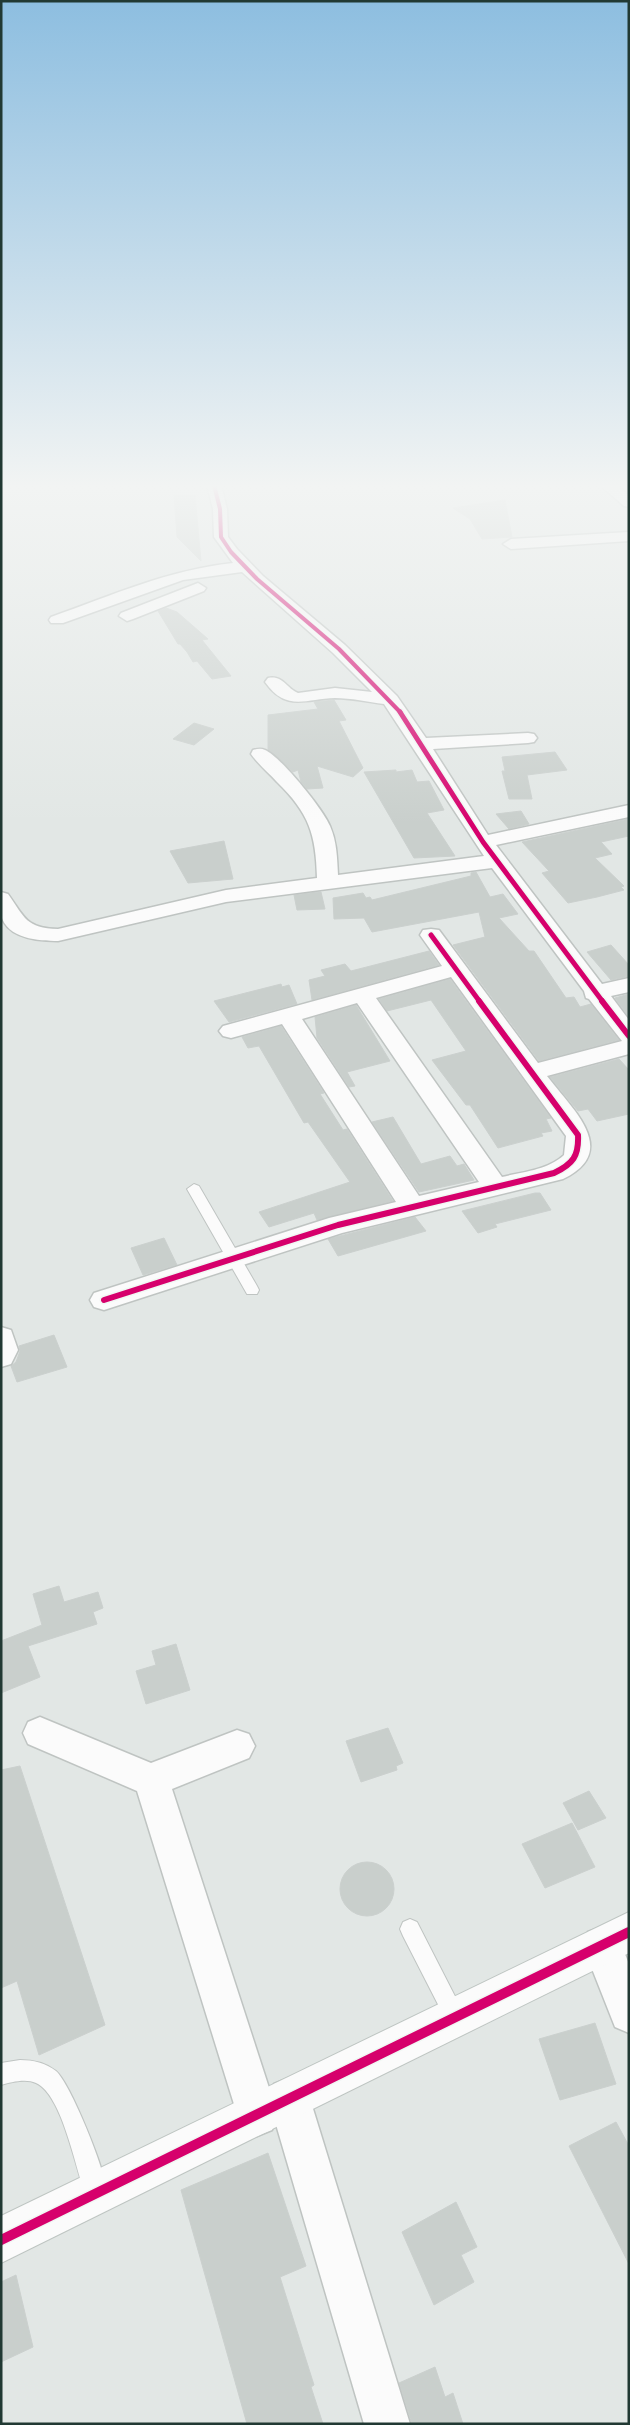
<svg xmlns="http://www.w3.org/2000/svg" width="630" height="2425" font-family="'Golos Text',sans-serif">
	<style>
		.building { fill: #c9cfcc; stroke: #cbd0ce }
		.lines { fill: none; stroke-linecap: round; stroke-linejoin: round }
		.lane-casing { stroke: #bfc4c2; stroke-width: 2 }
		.street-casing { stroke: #bfc4c2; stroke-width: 3 }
		.secondary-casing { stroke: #bec5c2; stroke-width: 2 }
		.lane { fill: #fbfbfb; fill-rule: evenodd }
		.street { fill: #fbfbfb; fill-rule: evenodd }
		.secondary { fill: #fbfbfb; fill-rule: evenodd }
		.cycleway-far3-casing { stroke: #f0f7f3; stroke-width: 5.5 }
		.cycleway-far2-casing { stroke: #f0f7f3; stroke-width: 8 }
		.cycleway-far1-casing { stroke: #f0f7f3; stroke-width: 9 }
		.cycleway-casing { stroke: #f0f7f3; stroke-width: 13 }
		.cycleway-far3 { stroke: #d6006c; stroke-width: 4 }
		.cycleway-far2 { stroke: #d6006c; stroke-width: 5 }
		.cycleway-far1 { stroke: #d6006c; stroke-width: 6 }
		.cycleway { stroke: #d6006c; stroke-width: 10 }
	</style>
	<rect width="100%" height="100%" fill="#e2e7e5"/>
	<path class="building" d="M195,495l6,66 -24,-24 -3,-41z
		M505,500l7,37 -30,2 -12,-20 -17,-11z
		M166,608l11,4 31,27 -6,1 29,36 -19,3 -15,-18 -4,1 -6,-10 -7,-8h-2l-20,-33z
		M334,700l12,20 -7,1 24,47 -10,9 -36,-11 6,22 -16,1 -6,-7 -3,-12 -5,2 -25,-22v-35l50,-6 -4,-7z
		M194,723l20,6 -20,16 -21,-6z
		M555,752l12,18 -40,5 5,24h-23l-7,-28h3l-3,-14z
		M396,770v2l16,-2 5,12 12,-1 15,29 -17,3 28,43 -41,2 -50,-86z
		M521,811l8,13 -20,5 -13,-15z
		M629,819v17l-28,6 11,12 -17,4 29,28 -3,1 3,3 -27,7 -29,6 -26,-30 7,-2 -27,-29z
		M224,841l9,38 -45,4 -18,-32z
		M476,872l14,25 13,-3 15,20 -19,4 30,33h5l32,47 8,-1 6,10 11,-3 28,36 -80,21 -86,-116 32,-8 -6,-25 -107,20 -8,-14 -30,1 -1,-21 30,-5 3,5 4,-1 2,3 99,-24v-3z
		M318,892h3l4,17 -28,1 -3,-15z
		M611,945l18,20v11l-18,4 -24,-28z
		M429,951l10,14 -127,35 -3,-20 16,-4 -4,-6 24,-6 6,7z
		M450,979l101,139 -5,1 6,12 -11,2 2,3 -45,12 -28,-43h-4l-34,-45 34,-9 -35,-51 -44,11 -8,-12z
		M281,984l1,3 7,-2 8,19 -68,18 -15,-21z
		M629,994v23l-14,-19z
		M356,1005l34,56 -43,11 8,14 -6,1 -32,-49 -2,-21z
		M281,1026l43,67 -4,1 23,36 4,-1 46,72 -76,19 -3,-7 -45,14 -10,-15 91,-30 -42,-60 -4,1 -45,-77 -11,2 -6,-11z
		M619,1059l10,11v44l-32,7 -9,-12 -10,2 -28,-34z
		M393,1117l28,47 29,-8 7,10 7,-2 10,16 -55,12 -47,-70z
		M535,1193h5l11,17 -56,14 2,3 -19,6 -16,-22z
		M415,1217l11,14 -88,25 -10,-17z
		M164,1238l13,27 -34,10 -12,-27z
		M54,1335l13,32 -50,15 -6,-16 5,-4 4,-11 -1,-5z
		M59,1586l5,16 34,-10 5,16 -10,4 4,12 -69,22 12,31 -39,16v-52l41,-16 -9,-31z
		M176,1644l14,46 -44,14 -10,-33 20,-6 -4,-14z
		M388,1728l15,35 -7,3 1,4 -36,12 -15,-41z
		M20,1766l85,259 -66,30 -22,-74 -16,7v-218z
		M589,1791l17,27 -28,12 -15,-27z
		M572,1823l23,44 -50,21 -23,-44z
		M340 1889a27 27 0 1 1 54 0a27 27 0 1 1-54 0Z
		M595,2023l21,61 -56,16 -21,-61z
		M616,2122l13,24v118l-60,-118z
		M268,2153l38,113 -26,11 34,108 -3,2 12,37h-76l-66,-234z
		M456,2202l21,45 -16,8 13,27 -40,23 -32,-73z
		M16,2275l17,72 -32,15v-80z
		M435,2367l10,30 8,-4 10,31h-51l-13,-41z"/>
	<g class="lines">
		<g class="lane-casing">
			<path id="lane" d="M194,1184l5,2 58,100 2,4 -2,4h-10l-60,-105z
				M410,1919l7,3 45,88 3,7 -3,7 -7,3 -7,-3 -45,-88 -3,-7 3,-7z
				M20,2060c13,0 26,3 36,11 14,12 52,104 50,121 0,2 -2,5 -3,7l-8,3 -8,-3c-11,-27 -24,-104 -51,-116 -10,-5 -25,-1 -35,2v-22z"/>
		</g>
		<g class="street-casing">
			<path id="street" d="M207,485h14l6,24 1,28 9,12 26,27 82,69 52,51 29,42 102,-5 6,1 3,4 -3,4 -6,1 -95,6 55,86 141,-30v12l-133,28 106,139 27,-6v14l-18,4 18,24v34l-82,22c25,33 74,75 16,103l-221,54 -238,77 -10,-3 -4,-7 4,-7 235,-75 67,-16 -114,-178 -51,14 -8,-2 -4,-5 4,-5 219,-60 -22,-31 3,-5 8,-1 8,1 99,133 84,-22 -33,-42 -3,-1 -2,-7 -92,-123 -266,34 -168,39c-19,0 -51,-2 -57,-26 -1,-7 0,-16 0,-23l7,2c17,24 18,34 50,35l168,-39 91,-12c-1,-44 -8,-65 -40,-96 -8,-9 -19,-18 -26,-28l2,-4c4,-1 8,-2 12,0 15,6 58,59 65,76 7,16 7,32 8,49l146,-19 -100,-152c-16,-2 -33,-6 -49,-6 -30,1 -49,14 -70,-16l3,-4c15,-3 18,10 30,15l37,-5 37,4 -39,-39 -91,-81 -59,8 -120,43h-12l-2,-3 2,-3c62,-22 117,-47 182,-54l-19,-26 -1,-28zM451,977l115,159 -2,19c-16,15 -42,17 -62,22l-126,-179zM357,1003l122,179 -60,14 -117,-177z
				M600,485h16l13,11v11l-5,-1z
				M629,532v9l-118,8 -8,-5 8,-5z
				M198,583l8,5 -2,3 -71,28 -6,2 -8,-5 2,-3z
				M1,1327l10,3 7,20 -7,14 -10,3z
				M40,1717l111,46 86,-33 12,4 6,12 -6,12 -77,31 99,305 3,-10 15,-6 15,6 6,15 100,325h-46l-89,-303 -3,9 -15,6 -15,-6 -105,-339 -109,-47 -5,-11 5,-11z
				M602,1927l14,5 13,32v69l-14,-6 -32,-81 5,-14z"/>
		</g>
		<g class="secondary-casing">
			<path id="secondary" d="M629,1912v41l-628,310v-47z"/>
		</g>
		<use href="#lane" class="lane"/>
		<use href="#street" class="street"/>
		<use href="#secondary" class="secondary"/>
		<g class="cycleway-far3-casing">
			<path id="cycleway-far3" d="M214,485l6,24 1,28 10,15 26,27 82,70 62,64"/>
		</g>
		<g class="cycleway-far2-casing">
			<path id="cycleway-far2" d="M400,712l83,130 120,160
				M431,935l49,67"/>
		</g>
		<g class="cycleway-far1-casing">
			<path id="cycleway-far1" d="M602,1001l27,35
				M104,1300l234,-75 216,-52c19,-9 25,-17 24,-38l-99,-134"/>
		</g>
		<g class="cycleway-casing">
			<path id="cycleway" d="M1,2240l628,-308"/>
		</g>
		<use href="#cycleway-far3" class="cycleway-far3"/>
		<use href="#cycleway-far2" class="cycleway-far2"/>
		<use href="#cycleway-far1" class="cycleway-far1"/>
		<use href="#cycleway" class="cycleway"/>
	</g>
	<linearGradient id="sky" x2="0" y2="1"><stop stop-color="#8dbee0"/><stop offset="0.59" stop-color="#f2f4f3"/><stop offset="1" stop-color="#f2f4f3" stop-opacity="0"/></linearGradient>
	<rect width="630" height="824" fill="url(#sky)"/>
	<rect width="630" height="2425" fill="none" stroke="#213933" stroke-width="5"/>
</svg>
